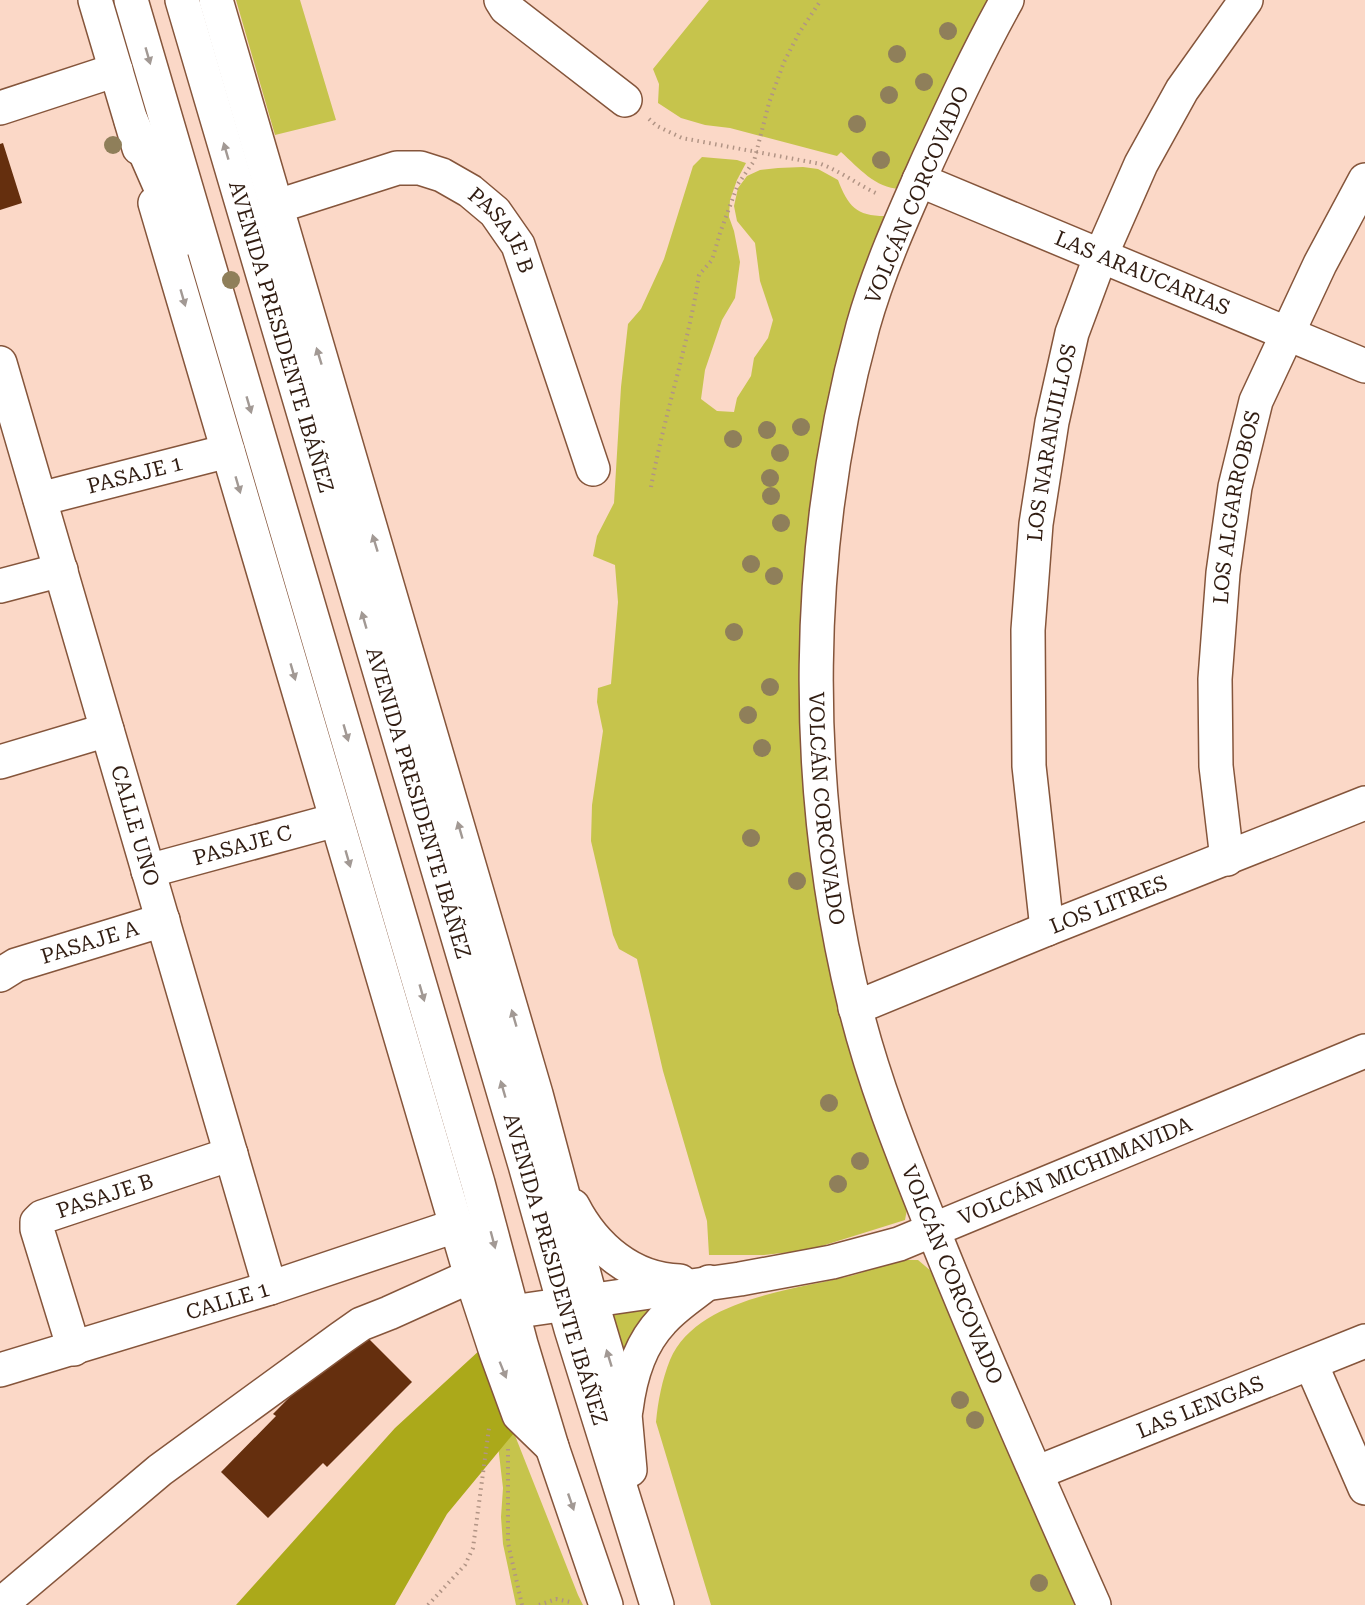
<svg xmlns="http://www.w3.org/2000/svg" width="1365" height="1605" font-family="'Roboto Serif',serif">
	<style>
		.green { fill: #c6c44c }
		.forest { fill: #aba91a }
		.building { fill: #652f0e }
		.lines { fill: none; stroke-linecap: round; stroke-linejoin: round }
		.minor-casing { stroke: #85553b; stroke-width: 36 }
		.major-casing { stroke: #85553b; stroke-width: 36 }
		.path { stroke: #b19485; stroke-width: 4; stroke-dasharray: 1.5 4.5; stroke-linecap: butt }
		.minor { stroke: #fff; stroke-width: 33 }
		.major { stroke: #fff; stroke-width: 33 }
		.tree { fill: #8f7f5a }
		.oneway { fill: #a29994 }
		.labels { text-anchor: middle; stroke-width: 6; stroke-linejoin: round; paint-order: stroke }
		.street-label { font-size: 21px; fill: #311d12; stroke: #fff }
	</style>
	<rect width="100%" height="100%" fill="#fbd8c7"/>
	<path class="green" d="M236,0h64l36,120 -61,15z
		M709,0h284l-93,189c-25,-1 -41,-21 -59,-37l-4,4 -107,-28 -25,-3 -24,-7 -23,-15 1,-19 -6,-15z
		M702,157l35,3 9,3 -9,17 -7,20 -1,17 5,14 6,31 -5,36 -13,22 -17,50 -4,29 16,12 17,1 3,-14 14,-22 3,-18 14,-20 5,-18 -13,-39 -5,-38 -18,-22 -3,-15 4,-18 9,-12 13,-6 18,-2 25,-1 15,2 20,11c10,26 18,36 47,36l-81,381 -4,60 1,92 107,455 -3,16 -96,30 -45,5h-55l-2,-34 -44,-150 -26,-112 -18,-10 -6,-14 -22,-94 1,-36 11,-74 -6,-29 1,-14 13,-4 7,-82 -3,-37 -22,-9 4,-20 17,-33 7,-116 7,-63 13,-15 23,-50 29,-93z
		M893,1260h25l13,11 21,41 124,293h-365l-55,-183c2,-21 6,-42 14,-62 27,-63 127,-70 184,-85 13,-4 26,-10 39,-15z
		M677,1296l-54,78 -22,-70z
		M514,1433l64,162 5,10h-67l-13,-61 -2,-27 2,-29 -6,-51z"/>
	<path class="forest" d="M481,1349l33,84 -67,81 -52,91h-159l159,-177z"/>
	<path class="building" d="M3,143l19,60 -22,7v-66z
		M358,1328l54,54 -85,85 -4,-4 -55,55 -47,-46 55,-56 -3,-2z"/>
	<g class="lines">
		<g class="minor-casing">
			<g id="minor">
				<path d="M95,0l44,148"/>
				<path d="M216,0l320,1094 55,206"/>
				<path d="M501,0l5,8 119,92"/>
				<path id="s1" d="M1007,0c-29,52 -54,106 -79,160 -24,54 -49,109 -65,166 -60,219 -62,459 -8,680 19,77 49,151 78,224 51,127 106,251 161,375"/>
				<path d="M0,108l116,-38"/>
				<path id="s2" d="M919,180l446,186"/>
				<path d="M155,203l316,1073 25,76 23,63 33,32"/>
				<path id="s3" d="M275,207l122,-39h23l22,7 28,16 25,21 23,33 75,224"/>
				<path id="s4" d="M0,363l270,925"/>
				<path id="s5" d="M40,499l188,-48"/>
				<path d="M0,586l61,-16"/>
				<path d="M0,762l107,-32"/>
				<path id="s6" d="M1227,859l-11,-93 -1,-87 8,-106 12,-86 21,-86 64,-137 45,-84"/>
				<path id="s7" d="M148,871l188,-51"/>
				<path id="s8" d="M1047,929l-18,-163 -1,-136 8,-106 16,-102 20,-89 29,-78 40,-91 41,-74 64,-90"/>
				<path id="s9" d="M0,975l16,-10 147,-45"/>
				<path id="s10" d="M855,1008l192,-79 318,-126"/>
				<path d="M573,1206c21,41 59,74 107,75"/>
				<path id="s11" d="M512,1312l228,-33 92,-17 67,-18 466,-193"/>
				<path id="s12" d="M74,1349l-37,-120v-7l5,-5 189,-63"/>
				<path d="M1311,1364l54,124"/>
				<path id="s13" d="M0,1370l270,-82 185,-62"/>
				<path id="s14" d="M1036,1473l329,-132"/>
				<path d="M0,1605l160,-135 181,-132 20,-14 28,-11 82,-37"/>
			</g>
		</g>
		<g class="major-casing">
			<g id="major">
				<path d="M131,0l347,1183 43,161 31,103 54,158"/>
				<path id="s15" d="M182,0l343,1165 46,164 86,276"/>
				<path d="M131,120l52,119"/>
				<path d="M591,1300l34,114 5,56"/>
				<path d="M626,1410c4,-33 13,-65 36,-89 13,-15 31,-26 47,-39"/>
			</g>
		</g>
		<path class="path" d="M649,119l8,7 25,12 139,26c21,8 37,21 57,30
			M651,487c13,-71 37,-141 48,-212l13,-15 8,-27 18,-49 16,-23 15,-58 15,-41 15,-29 22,-33
			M508,1449v94l14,62
			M428,1605l37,-40 8,-17 16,-120
			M539,1605l17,-6 14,3"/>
		<use href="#minor" class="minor"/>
		<use href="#major" class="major"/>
	</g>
	<g class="tree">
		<circle cx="948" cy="31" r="9"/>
		<circle cx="897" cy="54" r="9"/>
		<circle cx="924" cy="82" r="9"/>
		<circle cx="889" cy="95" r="9"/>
		<circle cx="857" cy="124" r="9"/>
		<circle cx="113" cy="145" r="9"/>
		<circle cx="881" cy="160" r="9"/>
		<circle cx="231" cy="280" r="9"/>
		<circle cx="801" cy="427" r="9"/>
		<circle cx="767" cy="430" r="9"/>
		<circle cx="733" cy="439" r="9"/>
		<circle cx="780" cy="453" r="9"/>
		<circle cx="770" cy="478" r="9"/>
		<circle cx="771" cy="496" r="9"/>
		<circle cx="781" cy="523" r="9"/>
		<circle cx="751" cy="564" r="9"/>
		<circle cx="774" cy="576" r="9"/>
		<circle cx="734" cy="632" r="9"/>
		<circle cx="770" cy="687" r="9"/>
		<circle cx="748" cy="715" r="9"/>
		<circle cx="762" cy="748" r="9"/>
		<circle cx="751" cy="838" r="9"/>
		<circle cx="797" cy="881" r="9"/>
		<circle cx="829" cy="1103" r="9"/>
		<circle cx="860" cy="1161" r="9"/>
		<circle cx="838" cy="1184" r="9"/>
		<circle cx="960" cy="1400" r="9"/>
		<circle cx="975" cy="1420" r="9"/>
		<circle cx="1039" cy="1583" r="9"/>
	</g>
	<defs><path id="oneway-solid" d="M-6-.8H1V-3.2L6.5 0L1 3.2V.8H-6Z" transform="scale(1.5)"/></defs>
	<g class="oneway">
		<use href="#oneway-solid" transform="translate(148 56) rotate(74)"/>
		<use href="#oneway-solid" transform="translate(226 151) rotate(-106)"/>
		<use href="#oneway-solid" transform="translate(183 298) rotate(74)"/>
		<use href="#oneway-solid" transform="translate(319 356) rotate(-107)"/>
		<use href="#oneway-solid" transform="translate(249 405) rotate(74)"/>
		<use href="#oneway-solid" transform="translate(238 485) rotate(74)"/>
		<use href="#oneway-solid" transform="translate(375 543) rotate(-107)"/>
		<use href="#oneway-solid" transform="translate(364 620) rotate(-106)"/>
		<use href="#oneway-solid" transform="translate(293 672) rotate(74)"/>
		<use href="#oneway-solid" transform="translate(346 733) rotate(74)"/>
		<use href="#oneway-solid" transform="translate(460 830) rotate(-106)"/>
		<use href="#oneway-solid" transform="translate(348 859) rotate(74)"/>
		<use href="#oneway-solid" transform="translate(422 993) rotate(74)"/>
		<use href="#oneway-solid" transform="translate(514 1018) rotate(-106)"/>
		<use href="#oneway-solid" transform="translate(503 1089) rotate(-106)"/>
		<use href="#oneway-solid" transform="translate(493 1240) rotate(75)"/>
		<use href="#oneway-solid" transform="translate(609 1358) rotate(-107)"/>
		<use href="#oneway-solid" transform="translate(503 1370) rotate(68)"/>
		<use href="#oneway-solid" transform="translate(571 1502) rotate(71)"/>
	</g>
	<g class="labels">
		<g class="street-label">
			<text transform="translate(917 195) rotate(-67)" y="7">VOLCÁN CORCOVADO</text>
			<text dy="7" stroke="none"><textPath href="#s3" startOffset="258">PASAJE B</textPath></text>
			<text dy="7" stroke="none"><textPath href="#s2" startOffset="242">LAS ARAUCARIAS</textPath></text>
			<text dy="7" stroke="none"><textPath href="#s15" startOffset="351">AVENIDA PRESIDENTE IBÁÑEZ</textPath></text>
			<text dy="7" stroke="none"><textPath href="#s8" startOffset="489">LOS NARANJILLOS</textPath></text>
			<text dy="7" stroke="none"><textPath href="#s5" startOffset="98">PASAJE 1</textPath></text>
			<text dy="7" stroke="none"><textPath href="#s6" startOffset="354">LOS ALGARROBOS</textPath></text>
			<text dy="7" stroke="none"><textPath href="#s15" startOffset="837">AVENIDA PRESIDENTE IBÁÑEZ</textPath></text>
			<text dy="7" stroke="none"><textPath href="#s1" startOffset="844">VOLCÁN CORCOVADO</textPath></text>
			<text dy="7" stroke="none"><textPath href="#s4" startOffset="482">CALLE UNO</textPath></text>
			<text dy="7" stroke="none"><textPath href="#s7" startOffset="98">PASAJE C</textPath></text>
			<text dy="7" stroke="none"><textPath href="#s10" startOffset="274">LOS LITRES</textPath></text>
			<text dy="7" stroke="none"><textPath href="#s9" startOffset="96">PASAJE A</textPath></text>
			<text dy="7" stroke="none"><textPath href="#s11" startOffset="584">VOLCÁN MICHIMAVIDA</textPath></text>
			<text dy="7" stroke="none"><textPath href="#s12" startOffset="206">PASAJE B</textPath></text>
			<text dy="7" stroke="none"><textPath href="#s15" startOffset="1323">AVENIDA PRESIDENTE IBÁÑEZ</textPath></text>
			<text dy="7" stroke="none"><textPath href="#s1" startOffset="1330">VOLCÁN CORCOVADO</textPath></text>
			<text dy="7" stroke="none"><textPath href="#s13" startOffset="238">CALLE 1</textPath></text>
			<text dy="7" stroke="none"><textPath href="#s14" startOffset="177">LAS LENGAS</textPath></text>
		</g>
	</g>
</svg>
